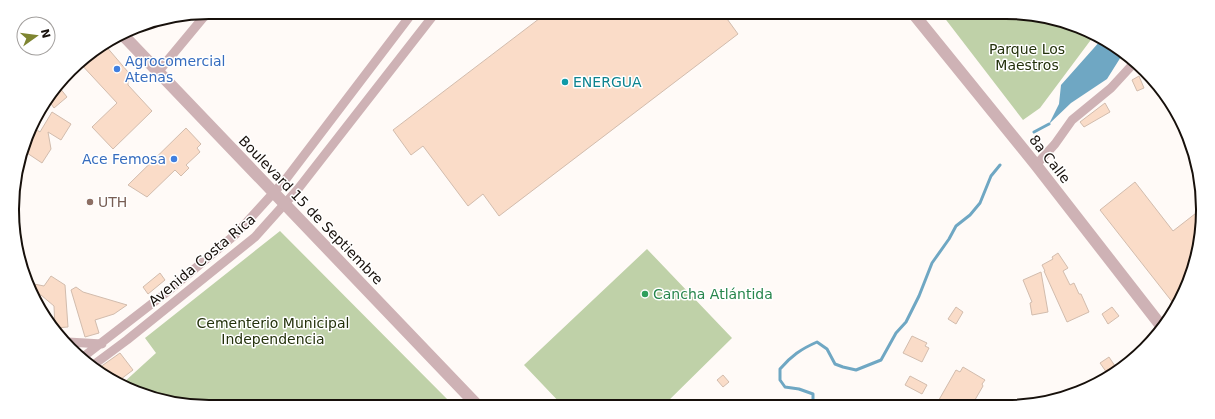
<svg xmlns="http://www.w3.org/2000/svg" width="1215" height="419" font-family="'DejaVu Sans',sans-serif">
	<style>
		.green { fill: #bfd1a8 }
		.water { fill: #6fa7c3 }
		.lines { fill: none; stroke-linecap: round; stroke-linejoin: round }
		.stream { stroke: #6fa7c3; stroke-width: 3 }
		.building { fill: #fadcc8; stroke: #d2bcad }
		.minor { stroke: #ceb2b5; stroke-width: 9 }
		.tertiary { stroke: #ceb2b5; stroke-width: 12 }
		.shop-dot { fill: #3f7fe0; stroke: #fff; stroke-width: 1.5 }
		.culture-dot { fill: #0f9aa8; stroke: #fff; stroke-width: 1.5 }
		.education-dot { fill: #8d6e63; stroke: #fff; stroke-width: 1.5 }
		.leisure-dot { fill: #2e9e5b; stroke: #fff; stroke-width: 1.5 }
		.labels { text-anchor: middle; stroke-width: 3; stroke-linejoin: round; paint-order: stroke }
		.park-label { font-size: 14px; fill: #23310b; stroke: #fff }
		.shop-label { font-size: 14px; fill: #366cbe; stroke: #fff; text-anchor: start }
		.culture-label { font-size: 14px; fill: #0d838f; stroke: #fff; text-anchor: start }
		.street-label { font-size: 14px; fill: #17100b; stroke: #fff }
		.education-label { font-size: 14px; fill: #785e54; stroke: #fff; text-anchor: start }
		.leisure-label { font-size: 14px; fill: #27864d; stroke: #fff; text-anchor: start }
		.rim { fill: none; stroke: #17100b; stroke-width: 2 }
	</style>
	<rect width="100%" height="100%" fill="#fffaf7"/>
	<path class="green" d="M940,12h65l51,7 37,18 -53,71 -17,12z
		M280,231l174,175 -245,1 -50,-7 -37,-16 34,-31 -11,-15z
		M647,249l85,89 -69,68h-100l-39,-41z"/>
	<path class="water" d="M1101,40l23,12 -17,27 -36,24 -22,21 10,-20 2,-19z"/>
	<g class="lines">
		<path class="stream" d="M1034,132l15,-8
			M813,406v-12l-14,-5 -14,-2 -5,-7v-11c11,-13 21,-20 37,-27l10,7 8,15 8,3 13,3 25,-10 15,-27 10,-11 13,-26 13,-33 17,-24 7,-13 14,-11 10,-12 11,-27 9,-11"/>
	</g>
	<path class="building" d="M548,12h174l16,22 -239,182 -16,-22 -15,12 -45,-60 -12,9 -18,-25z
		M105,45l23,27v13l24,26 -39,38 -21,-22 25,-24 -38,-41z
		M1139,76l5,12 -7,3 -5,-11z
		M59,87l8,10 -13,11 -5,-7z
		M1105,103l5,9 -26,15 -4,-5z
		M52,112l19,12 -10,16 -13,-8 3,17 -9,14 -18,-12 7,-25 9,6z
		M186,128l15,16 -4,4 3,4 -14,13 3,3 -8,8 -6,-6 -28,27 -19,-12z
		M1135,182l38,49 27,-21 -4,50 -19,48 -77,-98z
		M1058,253l10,15 -5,3 7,14 4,-2 5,11h2l8,18 -22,10 -23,-51h1l-3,-6 11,-6 -1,-2z
		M1041,272l7,40 -16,3 -2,-12 2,-1 -9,-22z
		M160,273l5,7 -17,14 -5,-7z
		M51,276l14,9 3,42 -13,1 -1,-22 -13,-11 -7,-1 -5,-11 15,3z
		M76,287l7,5 44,13 -13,9 -19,6 4,13 -14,4 -14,-47z
		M956,307l7,5 -7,12 -8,-5z
		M1112,307l7,9 -11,8 -6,-10z
		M912,336l15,7 -2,3 4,2 -7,14 -19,-9z
		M120,353l13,17 -16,12 -17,-8 -4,-4z
		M1109,357l6,9 -8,7 -7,-10z
		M963,367l22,13 -3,4 1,2 -11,19h-36l20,-35 4,2z
		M723,375l6,7 -6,5 -6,-7z
		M910,376l17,9 -5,9 -17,-9z"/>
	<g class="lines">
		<path class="minor" d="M158,72l49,-59
			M1036,165l19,-21 17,-24 39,-32 23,-25
			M68,342l34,2
			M83,357l84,-65 69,-58 50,-55 127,-167
			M92,366l35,-26 128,-103 43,-48 138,-177"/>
		<path class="tertiary" d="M912,12l124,153 126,162
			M122,34l356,372"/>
	</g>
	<g class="shop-dot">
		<circle cx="117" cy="69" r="4"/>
		<circle cx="174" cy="159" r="4"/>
	</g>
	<circle class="culture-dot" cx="565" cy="82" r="4"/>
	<circle class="education-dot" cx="90" cy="202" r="4"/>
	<circle class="leisure-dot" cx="645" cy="294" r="4"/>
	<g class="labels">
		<g class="park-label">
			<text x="1027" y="54">Parque Los<tspan x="1027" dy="16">Maestros</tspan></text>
			<text x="273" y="328">Cementerio Municipal<tspan x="273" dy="16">Independencia</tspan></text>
		</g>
		<g class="shop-label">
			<text x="125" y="66">Agrocomercial<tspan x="125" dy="16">Atenas</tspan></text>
			<text x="166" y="164" text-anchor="end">Ace Femosa</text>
		</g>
		<g class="culture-label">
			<text x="573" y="87">ENERGUA</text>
		</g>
		<g class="street-label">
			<text transform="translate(1050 159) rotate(52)" y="5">8a Calle</text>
			<text transform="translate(311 210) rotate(46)" y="5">Boulevard 15 de Septiembre</text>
			<text transform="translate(202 260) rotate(-40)" y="5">Avenida Costa Rica</text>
		</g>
		<g class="education-label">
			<text x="98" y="207">UTH</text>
		</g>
		<g class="leisure-label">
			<text x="653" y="299">Cancha Atlántida</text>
		</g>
	</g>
	<path d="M0 0H1215V419H0ZM209 19H1006A190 190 0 0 1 1196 209V210A190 190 0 0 1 1006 400H209A190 190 0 0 1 19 210V209A190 190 0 0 1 209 19Z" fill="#fff" fill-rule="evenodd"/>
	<path class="rim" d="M209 19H1006A190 190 0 0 1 1196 209V210A190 190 0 0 1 1006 400H209A190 190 0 0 1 19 210V209A190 190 0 0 1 209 19Z"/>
	<g transform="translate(36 36) rotate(76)"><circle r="19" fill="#ffffff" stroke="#a29f9d"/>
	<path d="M0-3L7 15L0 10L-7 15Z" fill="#7e8531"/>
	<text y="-6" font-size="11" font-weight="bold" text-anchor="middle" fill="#17100b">N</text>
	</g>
</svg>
